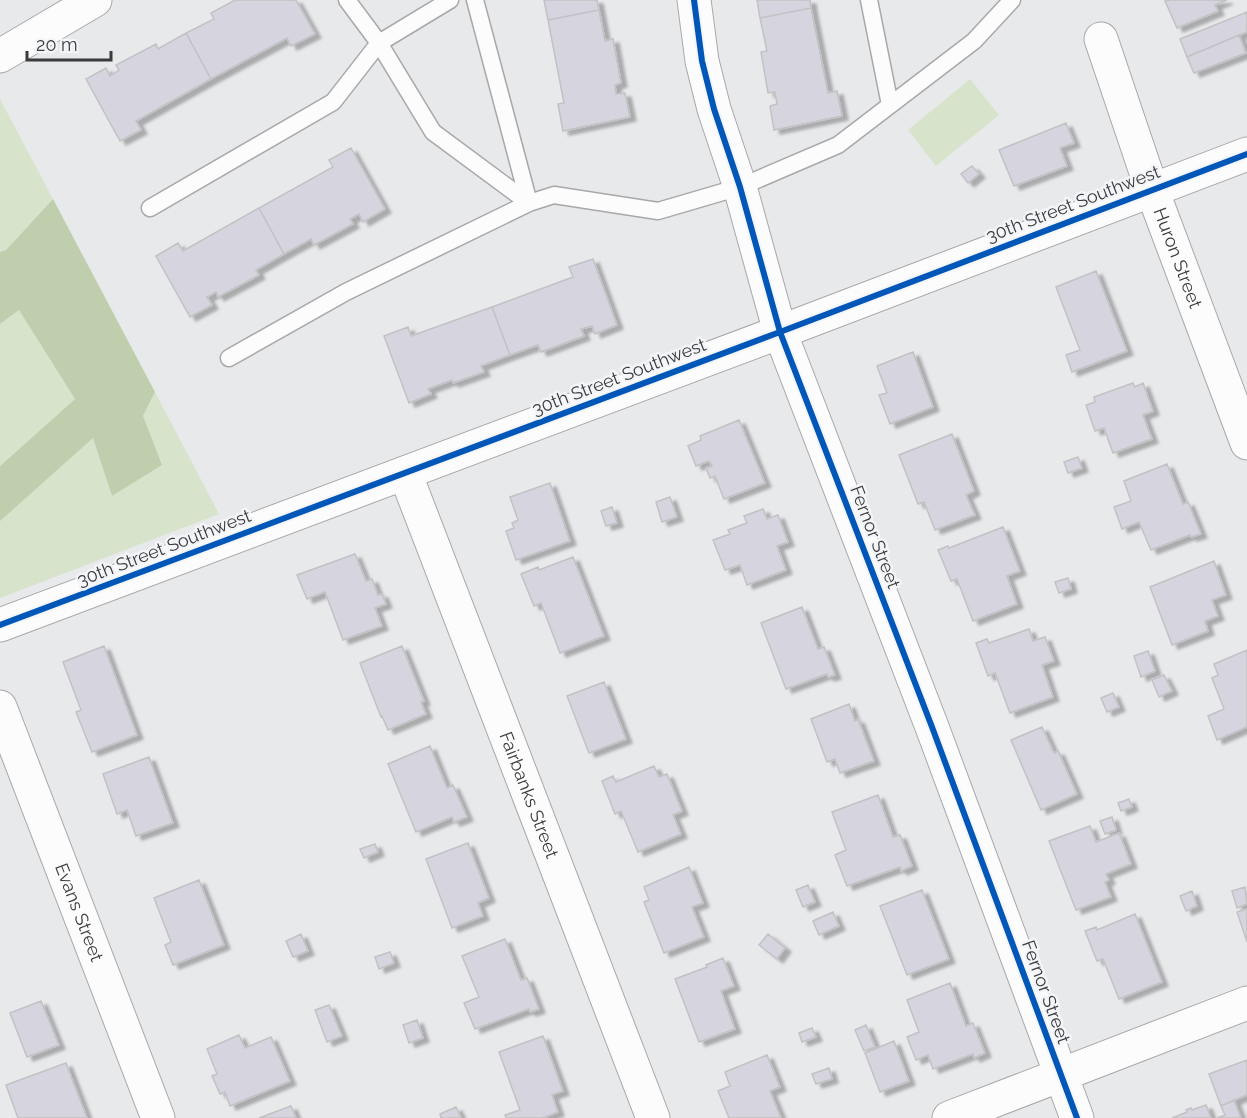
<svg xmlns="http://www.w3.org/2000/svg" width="1247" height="1118" font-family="Raleway,sans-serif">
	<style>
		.green { fill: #d8e3cc }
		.forest { fill: #bfcfad }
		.building { fill: #d6d4de; stroke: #c2c2c4; stroke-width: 1.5; filter: url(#shadow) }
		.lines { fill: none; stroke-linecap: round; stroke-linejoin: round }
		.lane-casing { stroke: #a8a8aa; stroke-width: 19 }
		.street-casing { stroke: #a8a8aa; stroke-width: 35 }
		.lane { stroke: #fcfcfc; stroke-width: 16 }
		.street { stroke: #fcfcfc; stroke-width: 33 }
		.cycleway-casing { stroke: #f4f5f9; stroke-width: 10 }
		.cycleway { stroke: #0057b8; stroke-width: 6 }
		.labels { text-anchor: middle; stroke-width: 5; stroke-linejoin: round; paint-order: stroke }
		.street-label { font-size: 18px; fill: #3a3b3c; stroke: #f4f5f9 }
	</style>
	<defs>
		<filter id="shadow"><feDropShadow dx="6" dy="4" stdDeviation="1.5" flood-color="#0004"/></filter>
	</defs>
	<rect width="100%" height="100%" fill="#e8e9eb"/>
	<path class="green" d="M970,79l29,36 -63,51 -28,-36z
		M0,99l53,100 -47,51 -6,2z
		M19,309l56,90 -75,67v-142z
		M155,392l64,122 -219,84v-78l93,-83 19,59 31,-80z"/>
	<path class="forest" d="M53,199l102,193 -12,24 19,49 -50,31 -19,-58 -93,83v-55l75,-67 -56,-89 -19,14v-72l6,-2z"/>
	<path class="building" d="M235,0h61l19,34 -24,12 -4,-8 -76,41 -25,-46 28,-14 -3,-6z
		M544,0h53l2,10 -51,10z
		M757,0h53l1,8 -51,10z
		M1169,0h58l-12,5 3,6 -41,17 -12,-27z
		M811,8l17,85 9,-2 5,25 -68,14 -4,-24 7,-2 -2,-12 -7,1 -7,-41 6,-1 -7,-33z
		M599,10l6,31 8,-2 8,44 -6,2 1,9 9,-1 5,24 -67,14 -5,-27 6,-1 -16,-83z
		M1247,12v20l-60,25 -7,-18z
		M186,33l25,46 -75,42 5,9 -21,11 -34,-62 20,-11 4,8 9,-6 -3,-5 40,-21 2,5z
		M1239,35l7,18 -52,20 -7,-16z
		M1066,123l8,20 -14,5 7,18 -53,20 -15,-36z
		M351,148l34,61 -22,13 -4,-8 -9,5 3,5 -39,21 -3,-6 -27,15 -25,-46 74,-41 -4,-7z
		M972,166l7,8 -11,9 -7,-9z
		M259,208l25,46 -28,16 3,5 -41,22 -2,-5 -9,5 5,8 -22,12 -34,-61 22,-13 5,8z
		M593,259l24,66 -22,9 -3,-8 -11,3 3,7 -43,16 -3,-7 -28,10 -18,-48 81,-30 -4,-10z
		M1096,271l31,80 -55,21 -6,-17 14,-5 -24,-63z
		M492,307l18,48 -29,11 3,6 -31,11 -1,-3 -24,9 3,5 -22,9 -25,-67 24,-9 3,9z
		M913,352l20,55 -43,17 -11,-29 8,-2 -10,-27z
		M1133,383l2,4 8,-4 10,28 -10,4 9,24 -39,14 -9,-25 -9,3 -9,-26 9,-3 -1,-5z
		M739,420l26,63 -41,16 -9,-23 -5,2 -4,-10 6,-2 -3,-5 -13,5 -8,-20 13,-6 -1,-4z
		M952,434l22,57 -8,4 9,20 -40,15 -11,-28 -6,2 -19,-49z
		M1078,457l4,11 -14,5 -4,-11z
		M1167,464l16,40 5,-2 13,32 -10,3 -1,-2 -39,15 -12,-28 -17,7 -8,-22 17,-6 -7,-20z
		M550,483l20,58 -54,19 -10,-29 8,-3 -2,-5 6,-3 -8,-23z
		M670,497l7,20 -15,5 -6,-20z
		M612,507l5,16 -11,3 -5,-15z
		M763,509l4,10 11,-4 10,27 -11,4 9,24 -39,15 -7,-20 -15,5 -12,-30 17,-6 -2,-4 19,-7 -3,-7z
		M1003,527l17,44 -13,5 10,28 -44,17 -16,-42 -6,2 -13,-31 10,-4 1,2z
		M355,554l11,27 6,-2 6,16 4,-1 4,10 -11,4 7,18 -39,14 -18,-48 -18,7 -10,-24z
		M573,557l31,79 -44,17 -19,-50 -7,3 -13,-32 17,-7 1,3z
		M1214,561l12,34 -14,5 6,16 -13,5 3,10 -36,14 -22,-58z
		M1068,578l3,11 -12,4 -4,-11z
		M802,607l16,42 6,-2 11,28 -7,2 -1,-3 -41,15 -25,-66z
		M1029,629l4,12 12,-4 9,24 -12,4 11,32 -43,16 -15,-40 -7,3 -12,-33 11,-4 2,4z
		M104,646l33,89 -45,17 -16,-40 5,-2 -18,-48z
		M402,646l22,55 -3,1 5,12 -38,16 -6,-14 -1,1 -21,-54z
		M1247,650v77l-30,13 -9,-24 16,-7 -12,-31 6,-3 -4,-11z
		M1148,651l7,20 -14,6 -7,-21z
		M1164,675l8,16 -13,6 -7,-17z
		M604,682l22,57 -37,14 -22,-57z
		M1113,693l6,14 -12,5 -6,-14z
		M849,704l6,17 3,-2 16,42 -34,12 -5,-14 -8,3 -16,-43z
		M1042,727l12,26 4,-2 19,43 -36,16 -30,-70z
		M430,746l17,42 6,-3 14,32 -13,5 -2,-5 -36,15 -28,-68z
		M149,757l24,66 -37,13 -9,-26 -10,4 -14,-40z
		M654,766l5,11 8,-3 15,37 -9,4 8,19 -43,18 -17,-41 -6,3 -13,-33 11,-5 3,6z
		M878,795l15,42 7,-2 12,31 -11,5 -1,-4 -53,19 -12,-31 11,-5 -14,-38z
		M1129,799l3,8 -11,4 -3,-8z
		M1112,817l4,13 -11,4 -5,-13z
		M1090,826l6,16 23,-9 12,31 -25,10 3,6 -4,2 6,15 -35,13 -27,-69z
		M468,843l21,55 -11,5 5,13 -31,12 -26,-69z
		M375,844l3,8 -14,6 -4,-9z
		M689,867l14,36 -11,4 12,30 -40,16 -20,-51 5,-2 -5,-13z
		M199,880l25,65 -51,20 -8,-20 6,-3 -17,-44z
		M808,885l7,17 -12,5 -7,-17z
		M1245,887l2,17 -10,4 -5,-17z
		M922,890l27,69 -42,16 -27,-69z
		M1192,891l5,15 -11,5 -6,-15z
		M1247,909v33l-10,-30z
		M833,912l6,14 -20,9 -6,-14z
		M1135,914l27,68 -43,17 -16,-40 -6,2 -12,-30 11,-4 1,3z
		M301,934l7,17 -15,6 -7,-16z
		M768,934l17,14 -8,11 -18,-14z
		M505,939l16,41 6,-2 12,31 -9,3 -1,-3 -54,20 -11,-26 15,-6 -17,-41z
		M390,952l4,11 -15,6 -4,-12z
		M723,958l11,28 -13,5 14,38 -36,13 -24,-63 32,-12 -1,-2z
		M950,983l16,43 7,-3 12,30 -11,5 -1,-4 -40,15 -5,-14 -12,5 -9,-23 12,-5 -12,-32z
		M41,1001l18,44 -32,12 -17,-44z
		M329,1005l13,31 -15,6 -12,-32z
		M417,1020l6,18 -14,5 -6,-18z
		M866,1025l9,22 -11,4 -9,-21z
		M812,1028l4,9 -14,5 -3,-9z
		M239,1035l6,13 26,-11 19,44 -60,25 -5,-14 -5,2 -8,-18 5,-2 -10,-25z
		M543,1036l20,55 -11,4 6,17 -15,6h-37l-1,-3 15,-5 -21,-58z
		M894,1041l15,40 -29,11 -15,-39z
		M767,1055l13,32 -10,4 11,27h-52l-11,-27 12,-5 -5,-14z
		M1247,1060v35l-26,11 -12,-32z
		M66,1063l21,55h-69l-12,-33z
		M829,1068l3,11 -16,5 -4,-10z
		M1234,1100l7,18h-24l8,-3 -4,-9z
		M1206,1105l5,13h-39l15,-6 -1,-2 5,-2 1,2z
		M291,1106l5,12h-37z
		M456,1107l5,11h-20l-1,-4z"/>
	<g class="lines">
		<g class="lane-casing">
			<path id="lane" d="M347,0l32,43 71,-43
				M475,0l54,203
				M869,0l21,105
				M150,208l183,-106 46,-59 54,89 96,71
				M229,358l117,-66 183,-89 25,-8 104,16 82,-24 98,-42 136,-104 38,-41"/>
		</g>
		<g class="street-casing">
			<g id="street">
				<path d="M694,0l8,61 12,48 26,78 40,145 152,395 145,391"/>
				<path id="s1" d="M1101,39l51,151 95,253"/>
				<path d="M0,56l95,-56"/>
				<path id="s2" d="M405,473l248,645"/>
				<path d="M0,625l780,-293 467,-178"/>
				<path id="s3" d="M0,707l158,411"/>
				<path d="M949,1118l298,-115"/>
			</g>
		</g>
		<use href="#lane" class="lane"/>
		<use href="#street" class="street"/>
		<g class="cycleway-casing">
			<path id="cycleway" d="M694,0l8,61 12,48 26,78 40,145 152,395 145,391
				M0,625l780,-293 467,-178"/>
		</g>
		<use href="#cycleway" class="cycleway"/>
	</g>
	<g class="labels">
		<g class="street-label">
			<text transform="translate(1073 204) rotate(-21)" y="6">30th Street Southwest</text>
			<text dy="6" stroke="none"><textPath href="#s1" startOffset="232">Huron Street</textPath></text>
			<text transform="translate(619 377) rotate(-21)" y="6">30th Street Southwest</text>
			<text transform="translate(875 537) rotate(69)" y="6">Fernor Street</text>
			<text transform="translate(164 548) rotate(-21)" y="6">30th Street Southwest</text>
			<text dy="6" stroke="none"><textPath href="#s2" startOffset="345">Fairbanks Street</textPath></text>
			<text dy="6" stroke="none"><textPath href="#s3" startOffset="220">Evans Street</textPath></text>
			<text transform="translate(1046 992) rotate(70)" y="6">Fernor Street</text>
		</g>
	</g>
	<path d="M27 51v9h84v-9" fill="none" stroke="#3a3b3c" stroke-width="3"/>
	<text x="36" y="51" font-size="18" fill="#3a3b3c" stroke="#f4f5f9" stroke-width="4.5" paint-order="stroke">20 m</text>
</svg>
